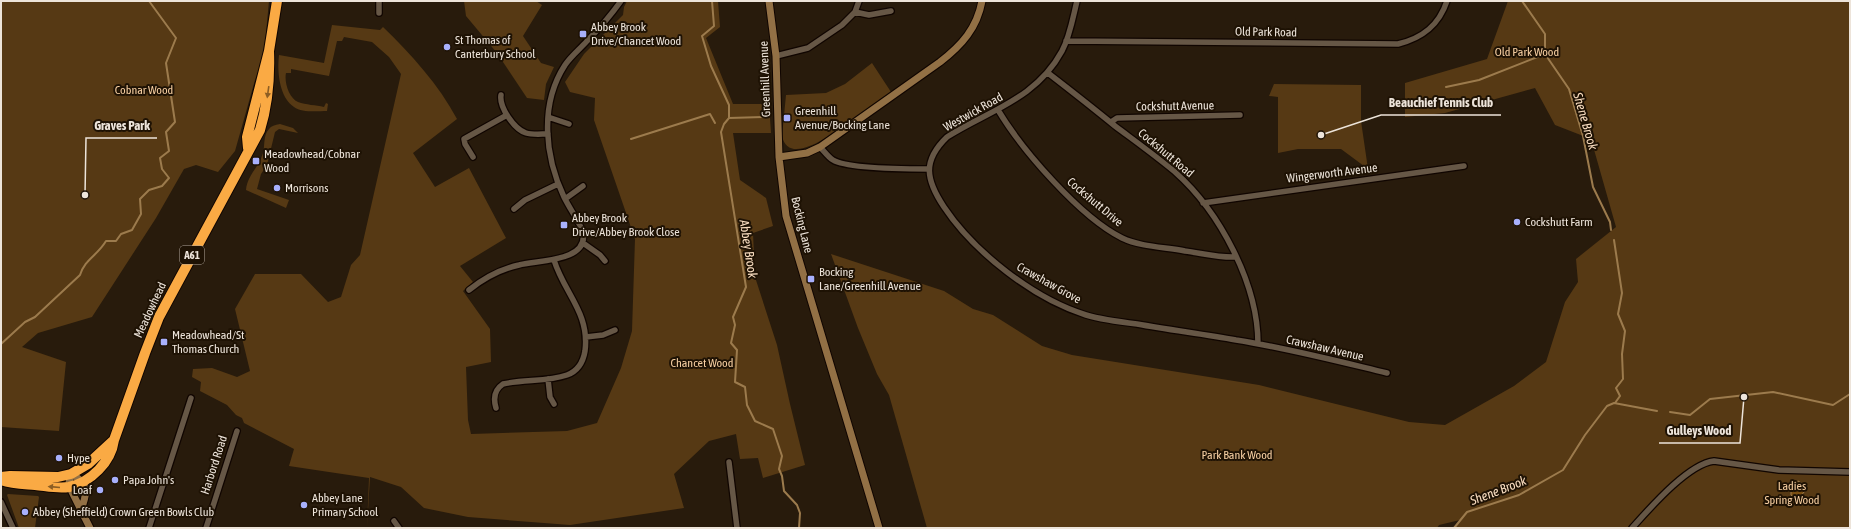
<svg xmlns="http://www.w3.org/2000/svg" width="1851" height="529" font-family="'Asap Condensed',sans-serif">
	<style>
		.green { fill: #563914 }
		.water { fill: #7a4e11; stroke: #9c7b4d }
		.lines { fill: none; stroke-linecap: round; stroke-linejoin: round }
		.stream { stroke: #9c7b4d; stroke-width: 2 }
		.street-casing { stroke: #100500; stroke-width: 8 }
		.secondary-casing { stroke: #100500; stroke-width: 9 }
		.highway-casing { stroke: #100500; stroke-width: 12 }
		.street { stroke: #665746; stroke-width: 5.5 }
		.secondary { stroke: #927045; stroke-width: 7 }
		.highway { stroke: #faaa44; stroke-width: 10 }
		.oneway { fill: #8c5e24 }
		.poi-dot { fill: #a8b0fc; stroke: #1e1204; stroke-width: 1.5 }
		.labels { text-anchor: middle; stroke-width: 4; stroke-linejoin: round; paint-order: stroke }
		.shield { fill: #1e1204; stroke: #afa59a; stroke-width: 1 }
		.shield-label { font-size: 11px; font-weight: bold; fill: #ede4da }
		.poi-label { font-size: 12px; fill: #ede4da; stroke: #1e1204; text-anchor: start }
		.street-label { font-size: 12px; fill: #ede4da; stroke: #1e1204 }
		.park-label { font-size: 12px; fill: #f7cfa2; stroke: #1e1204 }
		.water-label { font-size: 13px; font-style: italic; fill: #f9ddc0; stroke: #1e1204 }
		.leader { fill: none; stroke: #ede4da; stroke-width: 1.5 }
		.callout-dot { fill: #ede4da; stroke: #1e1204; stroke-width: 1.5 }
		.callout-label { font-size: 13px; text-anchor: middle; font-weight: bold; fill: #ede4da; stroke: #1e1204; stroke-width: 4; stroke-linejoin: round; paint-order: stroke }
	</style>
	<rect width="100%" height="100%" fill="#281b0c"/>
	<path class="green" d="M1,1h268l-5,54 -9,25 -20,71 -17,21 -22,-7 -12,4 -28,49 -64,99 -54,16 -16,14 44,15 -7,69 -58,-4z
		M464,1h72l6,4 -19,31 18,27 13,4 -8,17 -2,16 -17,-2 -30,-45 -31,-37z
		M627,1h91l2,26 -14,11 27,66h36l2,29h-38l7,47 26,18 7,28 -20,7 2,44 22,68 13,59 15,61 -42,13 -5,-20 -18,1 -4,-25 -27,7 -35,33 10,34 -114,17 -102,-8 -44,-9 -23,-21 -31,-10 -3,51 2,-50 -80,-12 5,-17 -50,-26 -2,-5 -6,-3 -9,-10 -27,-14 1,-9 -9,-5 1,-8 19,-1 25,9 13,-6 -15,-62 20,-35h46l27,28 13,-5 10,-32 9,-10 41,-181 -12,-17 -17,-15 -28,-5 -2,4h-5l-8,35 -38,-7v4h-5c-2,9 3,25 12,29 8,3 18,3 26,5l2,-4 2,1 -1,7c-9,0 -25,2 -33,-4 -15,-10 -17,-36 -15,-52l45,8 8,-38 48,5 3,-3c28,27 56,58 74,92l-44,34 22,34 34,-19 37,70 -46,28 13,16 -10,9 27,38 1,33 -25,5 2,53 3,14 96,-3 30,-8 24,-55 11,-37 3,-92 -41,-119 1,-22 -25,-6 -5,-10 19,-28 39,-39 1,-8z
		M1508,1h342v527h-396l6,-8 -21,5 -2,3h-510l-38,-133 -12,-21 -19,-46 -27,-74 113,37 29,18 20,6 49,31 30,9 187,30 150,37 36,3 69,-39 32,-24 19,-60 13,-20 -2,-23 40,-32 -25,-88 -36,-14 -20,-37 -90,25 -40,4v-34l82,-24z
		M872,63l19,29c-12,9 -25,18 -38,27 -13,9 -64,51 -71,17l4,-41 40,-2 19,-9z
		M1274,84l87,1v36l7,48 -27,-20h-43l-20,4v-56l-9,-1z
		M280,124l13,4 5,5 -19,-4 -4,3 -8,33 -6,9 -4,15 32,11 -3,8 -40,-18c1,-14 13,-23 17,-37 2,-7 0,-18 6,-24 2,-3 6,-4 11,-5z
		M8,494l30,2 1,1 -4,31h-16l-12,-33z"/>
	<path class="water" d="M1798,481l5,3 2,7 -8,9 -6,-5v-9z"/>
	<g class="lines">
		<path class="stream" d="M712,1l2,25 -12,10 9,30 18,39v13l-5,6 -3,8 25,155 -13,30 2,8 -4,18 6,7 -2,32 10,5 2,18 8,16 18,8 9,27 -3,13 3,7 2,15 13,14 3,8 -1,15
			M1522,1l23,33v20l24,35 14,47 10,51 17,35 1,8
			M1446,87l33,-7 66,-26
			M729,118l34,-1
			M631,139l79,-25 5,9
			M1614,240l8,53 -4,21 7,17 -3,23 1,25 -7,9 4,8 -5,7
			M1,344l24,-22 10,-5 45,-42c5,-16 17,-19 26,-34h10l5,-7 11,-4 9,-16 -1,-15 9,-9 13,-4 7,-8 -7,-9 -2,-11 9,-7 -3,-19 9,-10 -9,-59 10,-25 -27,-37
			M1670,412l20,3 20,-16 63,-7 60,13 17,-11
			M1454,528l13,-16 52,-17 44,-25 22,-35 22,-29 7,-3 43,8"/>
		<g class="street-casing">
			<path id="street" d="M1077,1c-4,16 -7,35 -15,50 -26,48 -72,59 -115,86 -25,24 -21,43 -3,70 30,45 90,92 142,108 17,5 34,7 51,9 33,6 66,10 99,16 51,8 101,21 151,33
				M855,12l4,-11
				M379,13v-12
				M1066,41l332,3c25,-6 41,-19 49,-43
				M776,56l32,-8 34,-23 13,-13 14,3 22,-4
				M1048,73c22,17 45,35 67,53 20,15 41,30 60,46 45,40 83,112 83,172
				M501,95c-2,12 13,34 25,38 6,2 15,1 22,1
				M998,110c24,40 82,107 124,128 19,9 42,9 63,13 16,2 34,7 51,6
				M548,117l21,7
				M1111,122l6,-4 123,-3
				M820,147c4,4 8,10 13,13 15,9 76,9 96,9
				M473,157l-8,-13 -1,-5 43,-24
				M565,199l18,-13
				M1203,203l261,-37
				M514,209l11,-9 33,-16
				M583,243l17,12 5,6
				M469,290c15,-12 32,-21 50,-25 19,-5 70,-3 64,-33 -5,-12 -13,-23 -19,-35 -19,-40 -25,-92 1,-132 6,-9 15,-16 22,-24 13,-13 24,-26 34,-40
				M586,337l17,-2 12,-5
				M548,379l2,18 4,7
				M496,408c-3,-10 -2,-18 7,-24 21,-5 44,-2 64,-9 11,-4 16,-12 18,-24 5,-38 -21,-58 -31,-91
				M729,462l8,66
				M1,502l12,26
				M394,521l5,7
				M149,528l42,-130
				M206,528l31,-97
				M1632,528c18,-20 56,-64 82,-67l65,9 71,2"/>
		</g>
		<g class="secondary-casing">
			<path id="secondary" d="M769,1l7,55 3,101 7,59 93,312
				M779,157l28,-4 13,-6 120,-85c22,-17 37,-34 42,-61
				M81,509c7,-16 7,-27 -10,-35l-2,9 3,9 18,36"/>
		</g>
		<g class="highway-casing">
			<path id="highway" d="M248,148l-1,-11 22,-86 8,-50
				M1,477l9,-1 48,1 13,-3 17,-10 26,-24 31,-87 14,-36 101,-187c8,-26 10,-52 9,-79
				M1,480c11,4 22,4 34,5 11,1 23,4 34,2 22,-5 42,-25 45,-47"/>
		</g>
		<use href="#street" class="street"/>
		<use href="#secondary" class="secondary"/>
		<use href="#highway" class="highway"/>
	</g>
	<defs><path id="oneway-solid" d="M-6-.8H1V-3.2L6.5 0L1 3.2V.8H-6Z"/></defs>
	<g class="oneway">
		<use href="#oneway-solid" transform="translate(268 92) rotate(98)"/>
		<use href="#oneway-solid" transform="translate(54 487) rotate(-175)"/>
	</g>
	<g class="poi-dot">
		<rect x="579" y="30" width="8" height="8" rx="2"/>
		<circle cx="447" cy="47" r="4"/>
		<rect x="783" y="114" width="8" height="8" rx="2"/>
		<rect x="252" y="157" width="8" height="8" rx="2"/>
		<circle cx="277" cy="188" r="4"/>
		<circle cx="1517" cy="222" r="4"/>
		<rect x="560" y="221" width="8" height="8" rx="2"/>
		<rect x="807" y="275" width="8" height="8" rx="2"/>
		<rect x="160" y="338" width="8" height="8" rx="2"/>
		<circle cx="59" cy="458" r="4"/>
		<circle cx="115" cy="480" r="4"/>
		<circle cx="100" cy="490" r="4"/>
		<circle cx="304" cy="505" r="4"/>
		<circle cx="25" cy="512" r="4"/>
	</g>
	<g class="labels">
		<rect class="shield" x="180" y="246" width="24" height="18" rx="3"/>
		<g class="shield-label">
			<text x="192" y="259">A61</text>
		</g>
		<g class="poi-label">
			<text x="591" y="31">Abbey Brook<tspan x="591" dy="14">Drive/Chancet Wood</tspan></text>
			<text x="455" y="44">St Thomas of<tspan x="455" dy="14">Canterbury School</tspan></text>
			<text x="795" y="115">Greenhill<tspan x="795" dy="14">Avenue/Bocking Lane</tspan></text>
			<text x="264" y="158">Meadowhead/Cobnar<tspan x="264" dy="14">Wood</tspan></text>
			<text x="285" y="192">Morrisons</text>
			<text x="572" y="222">Abbey Brook<tspan x="572" dy="14">Drive/Abbey Brook Close</tspan></text>
			<text x="1525" y="226">Cockshutt Farm</text>
			<text x="819" y="276">Bocking<tspan x="819" dy="14">Lane/Greenhill Avenue</tspan></text>
			<text x="172" y="339">Meadowhead/St<tspan x="172" dy="14">Thomas Church</tspan></text>
			<text x="67" y="462">Hype</text>
			<text x="123" y="484">Papa John's</text>
			<text x="92" y="494" text-anchor="end">Loaf</text>
			<text x="312" y="502">Abbey Lane<tspan x="312" dy="14">Primary School</tspan></text>
			<text x="33" y="516">Abbey (Sheffield) Crown Green Bowls Club</text>
		</g>
		<g class="street-label">
			<text transform="translate(1266 32) rotate(1)" y="4">Old Park Road</text>
			<text transform="translate(765 79) rotate(-92)" y="4">Greenhill Avenue</text>
			<text transform="translate(1175 106) rotate(-1)" y="4">Cockshutt Avenue</text>
			<text transform="translate(973 112) rotate(-29)" y="4">Westwick Road</text>
			<text transform="translate(1166 153) rotate(40)" y="4">Cockshutt Road</text>
			<text transform="translate(1332 173) rotate(-7)" y="4">Wingerworth Avenue</text>
			<text transform="translate(1095 202) rotate(40)" y="4">Cockshutt Drive</text>
			<text transform="translate(802 225) rotate(76)" y="4">Bocking Lane</text>
			<text transform="translate(1049 283) rotate(29)" y="4">Crawshaw Grove</text>
			<text transform="translate(150 310) rotate(-65)" y="4">Meadowhead</text>
			<text transform="translate(1325 348) rotate(13)" y="4">Crawshaw Avenue</text>
			<text transform="translate(214 465) rotate(-72)" y="4">Harbord Road</text>
		</g>
		<g class="park-label">
			<text x="1527" y="56">Old Park Wood</text>
			<text x="144" y="94">Cobnar Wood</text>
			<text x="702" y="367">Chancet Wood</text>
			<text x="1237" y="459">Park Bank Wood</text>
			<text x="1792" y="490">Ladies<tspan x="1792" dy="14">Spring Wood</tspan></text>
		</g>
		<g class="water-label">
			<text transform="translate(1586 121) rotate(74)" y="5">Shene Brook</text>
			<text transform="translate(749 249) rotate(81)" y="5">Abbey Brook</text>
			<text transform="translate(1498 490) rotate(-21)" y="5">Shene Brook</text>
		</g>
	</g>
	<path class="leader" d="M1321 135L1381 115H1501M85 195L86 138H157M1744 397L1740 443H1659"/>
	<g class="callout-dot">
		<circle cx="1321" cy="135" r="4"/>
		<circle cx="85" cy="195" r="4"/>
		<circle cx="1744" cy="397" r="4"/>
	</g>
	<g class="callout-label">
		<text x="1441" y="107">Beauchief Tennis Club</text>
		<text x="122" y="130">Graves Park</text>
		<text x="1699" y="435">Gulleys Wood</text>
	</g>
	<rect width="1851" height="529" fill="none" stroke="#ede4da" stroke-width="4"/>
</svg>
